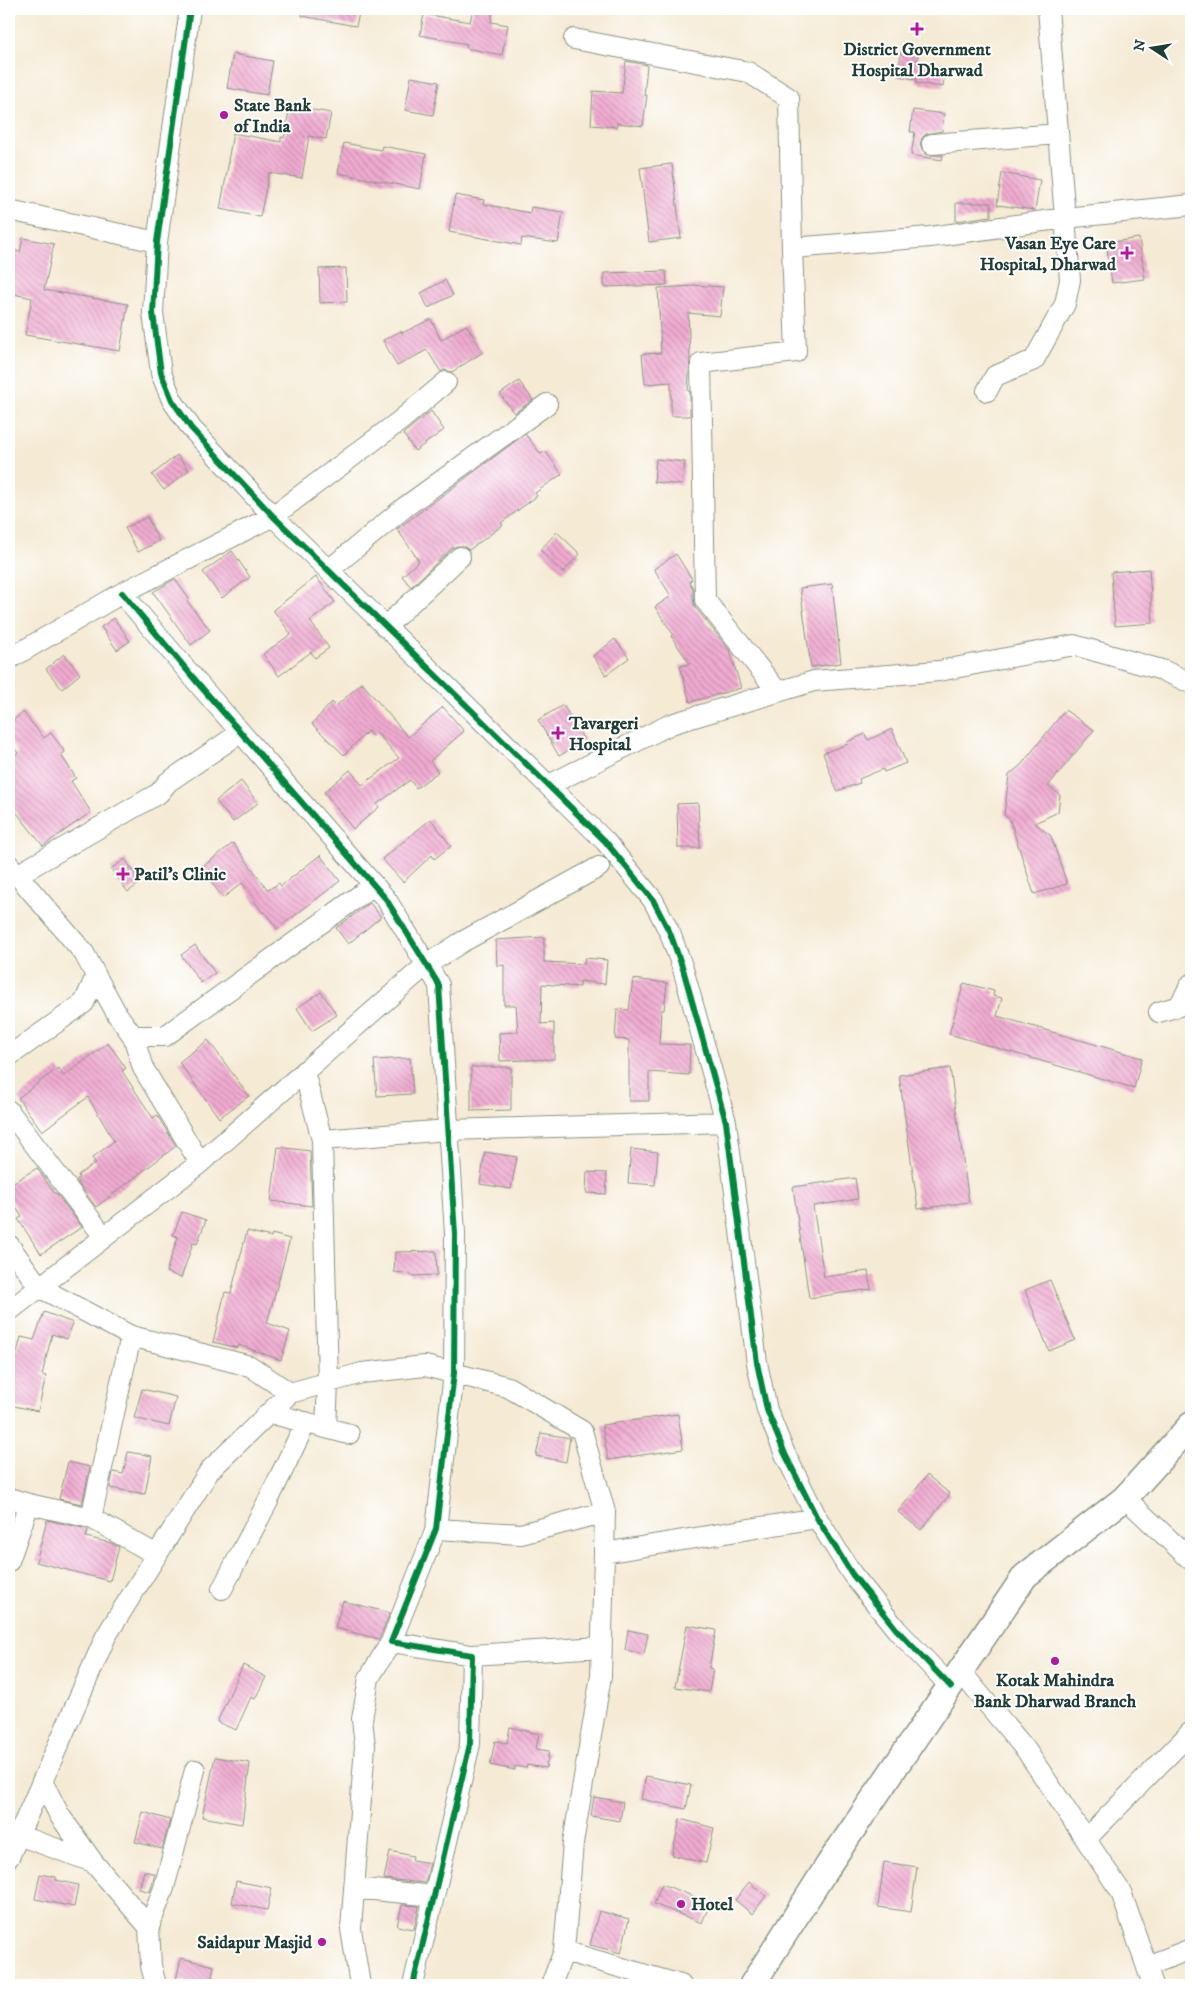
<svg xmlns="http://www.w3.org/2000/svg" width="1200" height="1994" font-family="'IM FELL DW Pica',serif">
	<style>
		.building { fill: url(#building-back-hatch) }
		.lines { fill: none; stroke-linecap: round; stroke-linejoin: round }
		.minor-casing { stroke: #8a9484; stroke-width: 22 }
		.major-casing { stroke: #8a9484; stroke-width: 28 }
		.minor { stroke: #fff; stroke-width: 20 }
		.major { stroke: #fff; stroke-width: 25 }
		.cycleway-casing { stroke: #fff; stroke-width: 9 }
		.cycleway { stroke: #00873e; stroke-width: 6 }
		.poi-dot { fill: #b5179e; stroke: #fff; stroke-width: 2 }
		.labels { text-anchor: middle; stroke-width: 4; stroke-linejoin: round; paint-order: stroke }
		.poi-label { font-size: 18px; font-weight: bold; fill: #1f3d34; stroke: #fff; text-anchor: start }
	</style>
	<defs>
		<pattern id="building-back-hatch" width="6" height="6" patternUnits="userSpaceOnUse" patternTransform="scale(1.25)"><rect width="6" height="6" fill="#f1abd2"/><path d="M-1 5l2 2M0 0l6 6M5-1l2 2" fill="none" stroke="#c38cab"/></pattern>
	</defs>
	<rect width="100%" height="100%" fill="#fff"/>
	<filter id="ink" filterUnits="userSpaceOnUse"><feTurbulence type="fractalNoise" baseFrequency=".02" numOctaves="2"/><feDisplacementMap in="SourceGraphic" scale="10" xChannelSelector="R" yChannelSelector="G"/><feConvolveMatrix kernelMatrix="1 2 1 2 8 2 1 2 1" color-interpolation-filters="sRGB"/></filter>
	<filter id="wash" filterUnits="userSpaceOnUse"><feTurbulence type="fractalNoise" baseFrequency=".0096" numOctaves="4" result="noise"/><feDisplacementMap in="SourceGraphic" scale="20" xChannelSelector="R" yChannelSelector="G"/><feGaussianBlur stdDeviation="1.12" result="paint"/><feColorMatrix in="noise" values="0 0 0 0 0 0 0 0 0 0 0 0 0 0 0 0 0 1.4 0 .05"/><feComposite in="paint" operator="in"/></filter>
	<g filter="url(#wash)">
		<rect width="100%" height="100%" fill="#f5ead4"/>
		<g id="blocks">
			<path class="building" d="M303,9h57l-4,17 -54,-10z
				M473,9h20l-2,13 17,3 -6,30 -36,-7 1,-4 -47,-9 4,-21 46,8z
				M901,52l17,3 -1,9 28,4 -2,19 -27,-4 1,-4 -19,-3z
				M233,54l40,7 -6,34 -40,-7z
				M626,61l21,4 -3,30h3l-4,31 -26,-3v4l-26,-2 2,-34 29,2z
				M411,77l28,5 -6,33 -28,-5z
				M290,106l41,7 -5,26 -17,-3 -7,42 -33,-5 -9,44 -40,-8 9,-48h-1l5,-28 48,9v-5l3,1z
				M913,110l31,4 -2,17 -16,3 -4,4 -2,6 3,7 4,4h16l-1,5 -31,-5 4,-23h-5z
				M344,143l37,7 1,-4 44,8 -6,35 -82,-16z
				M672,164l9,74 -32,4 -9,-74z
				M1002,173l38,7 -5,30 -38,-5z
				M455,195l29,5 -1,4 47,9 1,-6 32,5 -5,31 -36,-5 -1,7 -72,-13z
				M956,203h35v13l-35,5z
				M23,238l31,6 -10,46 84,14 -8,47 -95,-16 7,-37 -23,-5v-44l11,3z
				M1139,238l6,41 -33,4 -6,-40z
				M346,268l1,34 -27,1 -1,-34z
				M666,271l1,14 -63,2v-14z
				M445,280l8,15 -25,13 -7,-15z
				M693,285l30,2 -3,29 -32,-3 2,45 -2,33h2v25h-19v-34l-26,2 -3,-30 19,-1 -3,-65 35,-2z
				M431,319l10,21 25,-15 17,27 -31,20 -8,-2 -3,2 -14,-22 -30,16 -14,-26 18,-9 1,2z
				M519,381l14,19 -19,13 -14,-19z
				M431,411l13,19 -29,21 -12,-17z
				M525,434l16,20 4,-3 17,23 -27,19 2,3 -36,27 2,2 -34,25 -6,-4h-6l-5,2 -41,39 -9,-11 17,-15 -22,-32z
				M177,455l12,15 -25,20 -12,-15z
				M656,459l29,3 -3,23 -28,-3z
				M147,517l12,24 -21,11 -13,-24z
				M557,532l23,22 -17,18 -23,-22z
				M232,551l18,26 -28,21 -19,-26z
				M676,554l16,25 -3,3 4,6v12l2,7 35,44 11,37 -51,14 -10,-36 10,-2 -19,-28 2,-2 -18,-27 16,-11 -17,-27z
				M1149,569l4,54 -38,3 -4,-54z
				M316,577l19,25 -25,19 19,27 -14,10 -4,-6 -32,24 -16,-22 28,-20 -18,-24z
				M175,579l14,20 -2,2 23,29 -19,15 -38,-53z
				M832,584l9,79 -30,4 -11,-79z
				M114,618l16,23 -13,9 -16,-23z
				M615,639l14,19 -23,17 -13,-19z
				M64,654l16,20 -18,15 -16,-20z
				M362,683l46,54 35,-30 21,24 -34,30 8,11 -22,16 -6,-8 -33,24 2,3 -26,22 -29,-37 26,-22 12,15 37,-27 -23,-26 -4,4 -4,-5 -24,24 -32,-31 20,-22 4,4z
				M563,705l22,36 -26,15 -21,-36z
				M1065,710l29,20 -46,56 12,9 -2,17 -23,11 16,13 16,48 -33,10 -24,-74 -6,-5 5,-40 12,-10z
				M23,712l21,26 7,-5 14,19 -4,3 15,23 -5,3 20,31 -48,34 -34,-43v-43l9,-7 -9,-13v-16z
				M892,729l14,34 -22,9 -1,-3 -24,10 1,4 -23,8 -14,-38 25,-9 -1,-2 18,-8 3,6z
				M241,781l17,22 -25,19 -17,-21z
				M698,803l2,45h-22l-1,-44z
				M431,819l20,27 -17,13 -2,-4 -29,27 -21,-23z
				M233,843l35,47 11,-7 2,3 39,-31 20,26 -63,48 -12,-17 -2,1 -21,-30 -19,15 -22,-30z
				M125,859l16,23 -13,10 -17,-23z
				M370,903l11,14 -33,27 -12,-16z
				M544,937v25l40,2 1,-6 22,2 -2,24 -25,-3v6l-38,-3 -1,40 13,-1v36l-54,2 -1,-28 19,-1 -2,-27h-12v-40l-7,1 -1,-26z
				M195,945l20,28 -14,10 -20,-28z
				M633,979l34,4 -3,27h-3l-2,34 31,1 -1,30 -40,-3v29h-20v-61l-14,-1 2,-30 12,1z
				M964,983l30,8 -1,5 9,2 -5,18 145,42 -8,30 -185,-54z
				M321,992l16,23 -25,16 -15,-23z
				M208,1040l41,56 -30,22 -40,-56z
				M108,1043l18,25 -4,3 31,47 4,-3 19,31 -80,61 -20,-27 3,-2 -1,-3 18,-12 -4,-5 22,-17 -26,-44 -46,34 -24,-33 40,-30 6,8z
				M410,1058l3,36 -36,2 -3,-36z
				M471,1067h40v43l-40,1z
				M950,1068l19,134 -51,7 -19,-134z
				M278,1147l32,4 2,55 -41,-5z
				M631,1149l27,3 -3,33 -27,-2z
				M485,1152l32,5 -6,32 -31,-5z
				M37,1168l18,26 1,-1 26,34 -41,27 -23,-35 4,-2 -13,-21v-11z
				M587,1172l20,1 -1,21 -20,-1z
				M855,1178l3,21 -45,7 11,71 44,-6 3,18 -62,9 -16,-111z
				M182,1212l24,8 -9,24 -4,-1 -12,35 -15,-6 12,-35 -5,-2z
				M247,1231l24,6 1,-3 18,5 -23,84 23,8 -9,29 -42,-15 -1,3 -25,-6 12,-50 6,1z
				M436,1251l1,24 -26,1v-2l-17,-2 1,-20z
				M1050,1280l25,60 -26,11 -24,-61z
				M44,1312l29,11 -6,16 -15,-5 -10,41 4,1 -8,35 -29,-6v-38l4,1 8,-31 13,3z
				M142,1389l34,8 -7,29 -35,-8z
				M678,1414l5,35 -75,11 -6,-35z
				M541,1433l29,5 -4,24 -30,-6z
				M128,1452l24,4 -7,38 -35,-6 3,-16 10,2z
				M68,1462l22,5 -8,37 -23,-5z
				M927,1475l23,19 -29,36 -23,-18z
				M47,1520l40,9 1,1 -2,7 25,6 8,4 -9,34 -74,-19z
				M343,1601l47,12 -11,26 -44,-11z
				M687,1625l29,5 -7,38 4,1 -4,23 -34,-5z
				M628,1630l20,4 -4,20 -19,-4z
				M243,1665l23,12 -11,22 -4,-2 -15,33 -19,-8z
				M510,1727l29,7 -3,15 13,2 -3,17 -19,-3 -1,3 -11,-2v4l-25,-5 5,-24 12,2z
				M215,1757l35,6 -8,61 -40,-7z
				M646,1776l45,9 -5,24 -45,-10z
				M594,1797l29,5 -3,19 -29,-5z
				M143,1812l27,8 -8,29 -27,-7z
				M680,1819l34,9 -8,35 -34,-8z
				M390,1851l23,5 -1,4 18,3 -5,20 -41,-4z
				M884,1862l33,5 -6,45 -33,-5z
				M144,1871l11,3 -5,18 -11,-3z
				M40,1874l16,3v3l22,5 -4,22 -39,-8z
				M236,1881l36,7 -5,22 -35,-7z
				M749,1882l17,14 -14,18 -17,-14z
				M662,1884l48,19 -8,20 -48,-19z
				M402,1905l17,1 -5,23 -17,-3z
				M599,1911l30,8 -8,34 -31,-8z
				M181,1958l33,8 -4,19h-13l-21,-5z"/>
		</g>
	</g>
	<g filter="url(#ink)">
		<use href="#blocks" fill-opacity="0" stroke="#8a9484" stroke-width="1"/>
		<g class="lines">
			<g class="minor-casing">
				<path id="minor" d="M190,9l-33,233 -4,71 8,60 11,27 19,28 82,88 332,325 48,59 17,33 13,36 43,153 31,241 10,47 18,44 32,64 35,56 45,56 54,57
					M1048,9l17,209 126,-13
					M574,39l174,33 41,26 3,150 4,104 -95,11 4,237 73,92
					M932,144l126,-10
					M9,210l148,32
					M792,248l138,-11 135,-19 5,62 -5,24 -31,56 -39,16 -8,15
					M330,569l75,-62 142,-103
					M122,593l80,95 184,211 53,86 16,249 -1,139 -18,156 -45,113 81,13 -2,89 -57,241
					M385,627l75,-70
					M9,659l113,-66 151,-77 128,-96 45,-38
					M549,785l122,-61 143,-43 125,-10 135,-26 88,25 29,13
					M9,865l75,88 12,23 -12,27 -75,53
					M17,875l142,-82 9,-11 72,-49
					M96,976l21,38 16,22h32l209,-151
					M1159,1012l20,-6 12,-22
					M133,1036l10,32 57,95
					M304,1071l18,69 6,243 -2,45
					M9,1111l95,126
					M322,1140l126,-10 278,-8
					M9,1245l30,42 92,49 119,30 40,27
					M9,1311l191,-148 226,-198 36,-23 137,-75
					M270,1413l79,21
					M9,1498l20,6 62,14 66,37
					M1125,1498l66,62
					M91,1518l40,-182
					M436,1529l85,5 84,-22
					M604,1553l213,-35
					M9,1561l20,-57
					M222,1589l46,-88 38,-79
					M472,1655l129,-8
					M961,1672l65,78 95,142 32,93
					M42,1781l18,35 33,46 56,65 2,39 5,19
					M18,1835l75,27
					M1086,1839l105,-107
					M9,1857l97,-221 104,-166 80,-77 72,-20 63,-7 83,21 74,44 23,81 -4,164 -28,167 -9,108 -13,34
					M354,1888l80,8
					M149,1927l15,-39 31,-118
					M564,1951l117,34
					M1147,1966l44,-17
					M360,1985l-9,-56 14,-183 -3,-27 7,-41 22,-36"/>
			</g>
			<g class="major-casing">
				<path id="major" d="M752,1985l77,-121 196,-288 100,-78 66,-73"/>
			</g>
			<use href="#minor" class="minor"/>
			<use href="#major" class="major"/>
			<g class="cycleway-casing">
				<path id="cycleway" d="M190,9l-33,233 -4,71 8,60 11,27 19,28 82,88 332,325 48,59 17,33 13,36 43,153 31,241 10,47 18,44 32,64 35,56 45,56 54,57
					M122,593l80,95 184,211 53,86 16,249 -1,139 -18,156 -45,113 81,13 -2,89 -57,241"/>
			</g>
			<use href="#cycleway" class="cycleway"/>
		</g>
	</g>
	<g class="poi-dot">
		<path d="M914.5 21.5h5v5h5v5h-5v5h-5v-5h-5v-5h5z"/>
		<circle cx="224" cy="115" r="5"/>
		<path d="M1124.5 245.5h5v5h5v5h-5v5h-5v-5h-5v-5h5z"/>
		<path d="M555.5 725.5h5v5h5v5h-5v5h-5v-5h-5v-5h5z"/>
		<path d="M120.5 866.5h5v5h5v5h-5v5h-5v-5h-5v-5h5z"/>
		<circle cx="1055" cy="1661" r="5"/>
		<circle cx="681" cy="1904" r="5"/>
		<circle cx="322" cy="1942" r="5"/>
	</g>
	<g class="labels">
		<g class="poi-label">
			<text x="917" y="55" text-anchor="middle">District Government<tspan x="917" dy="21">Hospital Dharwad</tspan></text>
			<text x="234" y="111">State Bank<tspan x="234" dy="21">of India</tspan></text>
			<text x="1116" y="249" text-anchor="end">Vasan Eye Care<tspan x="1116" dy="21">Hospital, Dharwad</tspan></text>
			<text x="569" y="729">Tavargeri<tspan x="569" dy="21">Hospital</tspan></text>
			<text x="134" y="880">Patil's Clinic</text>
			<text x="1055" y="1686" text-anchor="middle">Kotak Mahindra<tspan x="1055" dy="21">Bank Dharwad Branch</tspan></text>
			<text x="691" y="1910">Hotel</text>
			<text x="312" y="1948" text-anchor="end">Saidapur Masjid</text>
		</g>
	</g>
	<rect width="1200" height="1994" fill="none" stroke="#fff" stroke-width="30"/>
	<g transform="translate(1152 48) rotate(282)" stroke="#ffffff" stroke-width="4" paint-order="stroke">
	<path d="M0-4L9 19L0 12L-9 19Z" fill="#1f3d34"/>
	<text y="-8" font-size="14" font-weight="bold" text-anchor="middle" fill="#1f3d34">N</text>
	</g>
</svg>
